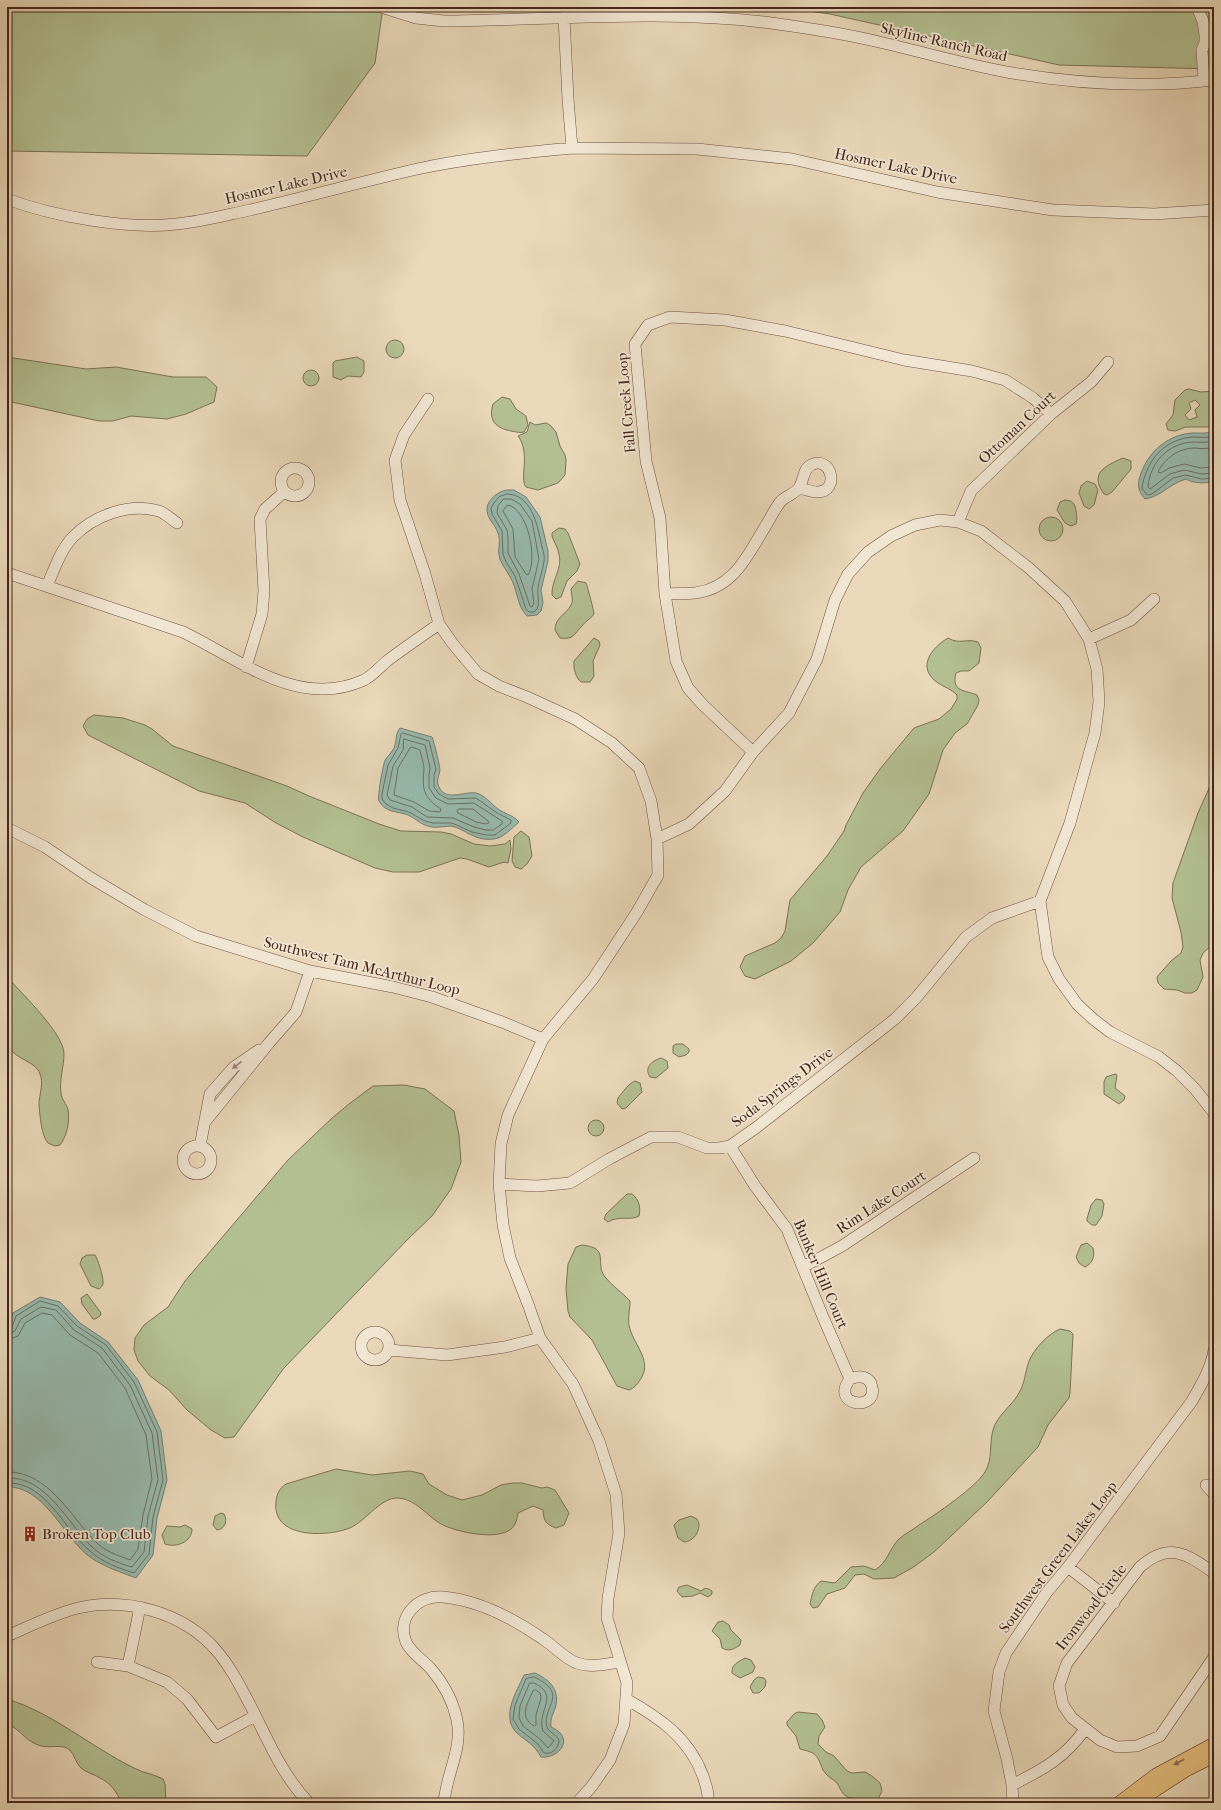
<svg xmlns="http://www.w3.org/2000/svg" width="1221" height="1810" font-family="'IM FELL French Canon',serif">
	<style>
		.green { fill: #b3bf92; stroke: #7c7256; fill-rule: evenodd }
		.water { fill: #97baae; stroke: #767e73 }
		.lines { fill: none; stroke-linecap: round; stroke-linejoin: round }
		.shore { stroke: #6e7064; stroke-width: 1 }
		.minor-casing { stroke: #6e5242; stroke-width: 12 }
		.major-casing { stroke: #45251a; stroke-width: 14 }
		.minor { stroke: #f1e6d2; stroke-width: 11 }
		.major { stroke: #e4bc7c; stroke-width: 13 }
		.oneway { fill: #9b8676 }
		.oneway2 { fill: #8d6946 }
		.labels { text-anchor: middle; stroke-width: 3.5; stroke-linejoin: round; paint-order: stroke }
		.street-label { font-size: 15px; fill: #45251a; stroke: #f1e6d2 }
		.poi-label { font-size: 15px; fill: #45251a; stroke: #f1e6d2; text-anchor: start }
	</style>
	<rect width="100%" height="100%" fill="#e9d8b9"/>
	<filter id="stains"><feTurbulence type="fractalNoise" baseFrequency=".005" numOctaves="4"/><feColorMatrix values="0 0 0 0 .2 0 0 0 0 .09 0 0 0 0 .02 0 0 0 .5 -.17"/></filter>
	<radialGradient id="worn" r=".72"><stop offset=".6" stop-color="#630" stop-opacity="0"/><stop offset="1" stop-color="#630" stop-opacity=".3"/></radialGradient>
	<path class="green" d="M7,7h376l-8,56 -68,93 -300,-5z
		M780,7h434v62l-155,-4 -229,-51z
		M386 349a9 9 0 1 1 18 0a9 9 0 1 1-18 0Z
		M7,357l79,12 30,-2 57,10h33l11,10 -3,15 -28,12 -19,5 -36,-3 -18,5h-14l-92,-20z
		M357,357l7,4v11l-3,5 -13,-1 -7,4 -8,-3v-14l2,-2z
		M303 378a8 8 0 1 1 16 0a8 8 0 1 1-16 0Z
		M1189,389l12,3 13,-1v36h-28l-11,4 -7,-1 -2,-6 7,-9 2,-15 10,-10zM1195,400l5,5 -5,5 2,7 -8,3 -4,-5 6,-6 -2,-6z
		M502,397l8,2 6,10 10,7 2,9 -4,7c-4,1 -8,0 -13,-1 -15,-3 -23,-10 -18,-27z
		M530,422l5,3 11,-2 4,2 6,7 4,14 5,9 1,5 -1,15 -7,8 -20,7 -12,-3c-7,-8 5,-34 -8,-51l9,-4z
		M1123,458l8,3v8l-19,23 -5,3 -3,-1c-15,-21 1,-28 19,-36z
		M1087,481l8,3 3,6 -4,15 -5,4 -5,-3 -5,-13 2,-7z
		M1065,500c3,0 7,1 9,4 2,4 4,15 2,20l-5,2 -6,-3 -8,-13 3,-8z
		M1039 529a12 12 0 1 1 24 0a12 12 0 1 1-24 0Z
		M559,528l6,1 3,4 12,31 -3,7 -10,10 -6,16 -5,2 -4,-4c-1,-14 11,-27 7,-41 -1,-6 -5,-12 -7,-18v-3z
		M578,581l8,2c1,2 8,28 8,31 -3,5 -9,7 -12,12 -8,8 -8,14 -22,12l-5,-8c0,-13 11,-15 16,-25 3,-5 0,-11 0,-16z
		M594,638l5,3 1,4 -7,16 1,15 -4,6h-9c-5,-4 -8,-14 -7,-21z
		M948,638c12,7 18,0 30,4l3,6 -2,15 -10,8h-8l-5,2c-5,19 9,17 21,22l2,5 -1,5 -11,19 -12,9 -12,17 -14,44 -26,37 -42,36 -13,23 -8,22 -27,31 -22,18 -36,18 -10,-3 -5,-9 5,-11 30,-13 6,-5 4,-7 5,-31 37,-44 17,-25 2,-6 17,-32 17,-24 34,-41 25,-9 12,-10 6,-10v-4c-6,-6 -13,-8 -19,-12 -22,-15 -7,-35 10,-45z
		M94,715l29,3 22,7 7,4 21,17 114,40 22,10 70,28 22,7 40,1 10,2 23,10 16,2 15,-2 5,-4 1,9 -3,14 -4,-1 -15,5 -22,-8 -7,-1 -41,14h-26l-18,-4 -72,-31 -27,-14 -31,-20 -46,-12 -111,-56 -5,-9 4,-7z
		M1214,777v166l-11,10 -3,7 3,17 -6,13 -5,3h-7l-8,-3 -13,-1 -6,-6 -1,-6 14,-16 10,-8 2,-6 -2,-15 -9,-34 1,-15 25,-70z
		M521,831l8,6 3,19 -5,8 -6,5 -6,-2 -3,-6 2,-24z
		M7,979l3,1c14,16 54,54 54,74 0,13 -5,26 -3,39 0,6 6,11 7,17 2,11 -1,26 -8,35l-5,1 -7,-3c-7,-8 -8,-28 -9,-38 0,-9 4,-19 2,-28 -3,-17 -26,-16 -32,-31 -6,-14 -2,-50 -2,-67z
		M676,1044h7l6,5v3l-3,3 -7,2 -6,-4v-7z
		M661,1058l6,3 1,7 -12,10 -6,-1c-6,-9 1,-16 11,-19z
		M1115,1074l2,1 -2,13 10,8 -1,4 -5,4 -15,-10v-12l2,-5z
		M635,1081l5,2 2,9 -16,16 -4,1 -5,-6 1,-5c5,-6 10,-14 17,-17z
		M404,1085l21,4 29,22 5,24 2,27 -10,27 -19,27 -23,22 -125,130 -50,69 -9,1 -14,-8 -24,-20 -18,-20 -19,-14 -12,-15 -4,-11 1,-12 9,-13 24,-18 17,-26 103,-121 43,-41 18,-15 24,-18z
		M588 1128a8 8 0 1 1 16 0a8 8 0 1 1-16 0Z
		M627,1194h5c7,5 9,14 7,22 -9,5 -20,-1 -31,6l-4,-3 2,-5z
		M1096,1199l6,1 2,4 -2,12 -6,9h-4l-5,-4v-2l4,-14z
		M1087,1243l6,5c2,8 0,15 -8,19l-6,-4 -3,-6 5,-12z
		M582,1245c29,3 12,18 23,32 7,9 17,15 25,24 0,9 -3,20 0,28 5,17 23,33 10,51 -3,5 -6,8 -11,10l-12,-4 -25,-46 -22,-23 -2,-6 -2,-22 2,-25 8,-17z
		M87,1255h8c3,4 9,24 8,29 -1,3 -2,3 -4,5l-8,-3 -11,-22 2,-6z
		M87,1294l14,19 -1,3 -5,3h-2l-11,-15 -1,-6z
		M1060,1329l10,2 3,3 -3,59 -1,5 -21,27 -10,22 -51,55 -53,50 -22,16 -18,10 -20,1 -10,-5 -9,1 -10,13 -18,6 -9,13 -5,1 -3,-4c2,-9 3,-17 11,-23l14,2 16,-16 13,-1 11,4c13,-8 14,-21 24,-31 5,-5 14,-9 20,-14 16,-10 57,-38 66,-53 8,-13 4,-28 8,-42 4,-15 19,-24 26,-37 6,-10 6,-21 10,-32 5,-12 19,-27 31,-32z
		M336,1469l36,6 38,-4 13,3 6,10 18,11 15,5 20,-5 19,-10 12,-2h9l20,5 5,-1 8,3 14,23 -5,12 -8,3c-11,-4 -12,-7 -13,-18l-10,-4 -15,7c-1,6 -2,12 -7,16 -14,12 -55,3 -70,-5 -14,-8 -25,-25 -43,-26 -18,-1 -34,26 -51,31 -23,8 -76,9 -71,-28 1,-8 4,-13 10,-17z
		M221,1513l3,1c4,7 1,15 -7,16l-4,-5 2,-9z
		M691,1516l6,3c6,9 -3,23 -13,23l-6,-4 -4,-13 5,-5z
		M185,1525l7,4c0,13 -16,19 -27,15l-3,-9 5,-9 13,1z
		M687,1585l14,6c4,-4 7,-3 11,0v3l-4,3 -8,-4 -7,3 -11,1 -5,-6 2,-4z
		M723,1621l6,4 2,5 10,10 -1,5c-6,4 -11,7 -18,3l-2,-9 -8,-8 6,-9z
		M745,1658l6,2 4,7 -2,5 -13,6 -8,-5c-1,-8 6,-11 13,-15z
		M758,1677l6,1 2,3 -1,6 -6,6h-6l-3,-6 4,-7z
		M7,1699c46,14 84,48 127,69 9,5 20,6 29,11l2,5 1,19h-44c-5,-10 -11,-20 -22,-25 -6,-4 -13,-5 -19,-10 -6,-5 -7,-19 -17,-21 -12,-2 -18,3 -32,-5 -9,-5 -15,-15 -25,-18z
		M798,1712l19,2 5,6 3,7 -6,9 -1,8 8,8 8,4 13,15 5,2 13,-1 7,4 8,7 2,8 -4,8 -6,2c-10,-5 -20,0 -26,-5 -5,-3 -6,-9 -9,-13 -4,-4 -11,-7 -14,-13 -6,-15 -6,-17 -23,-21l-4,-13 -9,-11v-3l7,-8z"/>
	<path class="water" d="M1214,431v51c-10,1 -19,2 -28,-3 -17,5 -24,17 -41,20 -8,-9 -8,-17 -3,-28 8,-21 28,-37 51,-38 8,0 13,1 21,-2z
		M507,490h7l12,7 14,20 8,34v10l-7,29 2,13 -2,8 -4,4 -10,1c-11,-11 -9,-27 -17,-39 -4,-8 -10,-14 -11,-22 -1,-8 2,-15 -1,-22 -3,-9 -12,-15 -11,-25 1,-9 12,-17 20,-18z
		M400,728l32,9c2,4 8,30 8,33 -1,6 -4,11 -1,17 7,15 25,4 37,6 9,2 15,11 22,16 7,5 15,6 21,13 -7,6 -16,16 -25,17 -19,3 -28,-10 -43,-13 -6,0 -13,2 -19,1 -10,-1 -15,-8 -24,-12 -10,-4 -23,-2 -29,-14 -2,-4 4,-35 6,-41 3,-4 7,-8 9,-12 3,-7 1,-14 6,-20z
		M40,1297l20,5 20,21 28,19 30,38 23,51 6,49 -10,38 -4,37 -17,23c-18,-7 -35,-12 -50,-24 -24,-21 -43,-68 -79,-67v-157l6,-17z
		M535,1673c14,7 24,15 21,32 -2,9 -6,11 -5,22 2,1 6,3 8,5 13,12 -4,27 -18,25 -8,-14 -13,-14 -24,-24 -17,-16 0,-42 7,-58z"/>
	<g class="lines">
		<path class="shore" d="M1214,435c-9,4 -12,2 -21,2 -29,2 -47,24 -51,51l5,7 5,-1 21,-16 12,-3 17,4 12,-1
			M1214,441c-8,2 -14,1 -22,1 -25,2 -42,21 -44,45l2,2 20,-15 14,-4 18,4 12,-1
			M1214,447c-7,2 -12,2 -19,1 -16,0 -30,10 -37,24l3,1 8,-5 15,-4 17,4 13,-1
			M507,494c24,0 30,30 34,48 1,7 4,12 3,19 -1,9 -5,18 -6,27 -1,7 2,14 -1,21l-3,3h-5l-3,-3 -11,-33 -9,-14 -3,-8 -1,-23 -10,-17 -1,-6 3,-5 5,-6z
			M504,499h7l9,5 12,17 7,38 -7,30 2,14 -2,4 -2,-1 -11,-32 -11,-21v-15l-1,-8 -10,-17 1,-7z
			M508,505c20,4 30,54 20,70l-2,-1 -11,-17 -2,-28 -10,-18z
			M403,733l26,8 7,28 -2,6v12l5,7 9,5 28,-1 21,15 14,7v3l-16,12h-9l-14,-3 -20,-9h-19l-8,-2 -16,-9 -16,-4 -7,-4 -4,-5v-5l6,-29 10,-17 3,-14z
			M404,739l21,6 5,23 -1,6v14l7,10 12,6 26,-1 28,18v3l-9,6h-7l-12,-3 -21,-9 -26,-1 -15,-10 -22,-7 -3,-5 6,-29 10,-16z
			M412,747l8,3c1,6 4,13 4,19 -2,20 -1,28 17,40l-1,3 -11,-1 -15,-9 -20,-7 4,-27 12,-20z
			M459,809h14l15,12 1,2 -3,1 -10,-2 -18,-9 -1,-2z
			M7,1329l5,-2 4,-11 24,-15 18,5 19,20 29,19 28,37 23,50 6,48 -10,37 -4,37 -15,19c-16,-5 -32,-11 -44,-22 -26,-21 -44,-70 -83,-68
			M7,1334l8,-3 6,-12 20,-12 15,3 18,20 28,18 28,37 22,48 6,47 -10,36 -4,36 -12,15c-14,-4 -30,-10 -41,-21 -24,-24 -45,-70 -84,-68
			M7,1340l11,-4 7,-13 17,-10 10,2 18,20 28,18 27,35 21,47 6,44 -9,36 -5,34 -8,11c-13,-5 -26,-9 -35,-19 -25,-25 -47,-70 -88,-69
			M534,1677c37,17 7,30 13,50 2,6 10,7 12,14 -1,7 -7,14 -15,12l-6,-9 -19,-15 -6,-10 2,-14 11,-26z
			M530,1683h4c27,13 2,27 9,48l11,10 -6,7 -7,-8 -18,-14 -4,-8 1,-12z
			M536,1690l4,3 1,5 -5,17v10l-2,1c-15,-9 -7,-22 -1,-35z"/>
		<g class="minor-casing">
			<path id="minor" d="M381,7l35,11 28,3c109,-1 219,-12 327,2 36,5 73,10 108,19 44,10 88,23 133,31 66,11 135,15 202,7
				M1199,12l4,9 2,14v8l-3,7 2,31
				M572,148l125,1 95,10 145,33 116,18 101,4 60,-4
				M7,199c45,17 121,31 169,25 25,-2 50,-9 74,-14 56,-13 111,-28 167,-41 51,-11 103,-16 155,-21l-4,-49 -4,-82
				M428,399l-24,36 -9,25 5,40 25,74 14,50 14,20 25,30 21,12 28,11 48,22 37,24 27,25 12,33 6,38 1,36 -21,37 -44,67 -50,60 -35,76 -7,29 -2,40 4,41 7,33 18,46 12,34 33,46 26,57 17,53 3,39 -11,65 -1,20 20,65 -3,41 -14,36 -18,26 -15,17
				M281 482a14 14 0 1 1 28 0a14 14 0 1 1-28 0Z
				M958,522l13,-31 80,-77 40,-32 17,-20
				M7,573l176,59c56,27 116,78 181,48 8,-4 16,-13 23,-19 17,-13 35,-25 52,-37
				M47,586c7,-16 13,-35 25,-48 21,-22 57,-36 87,-27 6,2 12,8 18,12
				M665,594c10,-1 20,0 30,-1 39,-5 52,-37 70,-66 5,-8 10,-19 16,-26 5,-5 16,-8 19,-15 4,-7 3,-17 11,-21 20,-11 30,27 6,27 -5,0 -12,-3 -18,-4
				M1089,639l42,-19 23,-21
				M246,667l16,-53 2,-23 -4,-72 5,-10 19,-17
				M753,752l-50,-47 -15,-17 -12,-27 -11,-67 -5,-76 -14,-57 -11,-117 13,-19 22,-8 55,3 60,11 119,29 68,11 33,9 28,18 18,16
				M7,828l38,19 46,31 54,32 51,26 114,35 83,16 39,10 70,25 41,17
				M657,839l32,-15 36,-33 28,-39 36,-39 28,-54 18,-59 13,-26 20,-22 23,-16 24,-11 25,-5 18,2 23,9 48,37 36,33 24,38 8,30 2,33 -4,31 -25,90 -30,78 8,56 11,22 18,25 16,15 17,13 49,25 18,14 18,18 19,24
				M204,1123l65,-80 27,-31 14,-41
				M200,1146l10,-52 24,-27 25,-17
				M730,1146l25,40 32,43 36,88 27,62c9,-4 20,-3 22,8 6,25 -43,19 -22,-8
				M183 1160a14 14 0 1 1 28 0a14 14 0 1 1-28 0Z
				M499,1184l38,2 33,-3 39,-24 42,-22h27l29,11h12l11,-2 27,-19 138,-108 21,-21 50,-61 26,-19 48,-17
				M803,1267l39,-21 132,-88
				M361 1346a14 14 0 1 1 28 0a14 14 0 1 1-28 0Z
				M389,1350l58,5 58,-8 35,-9
				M1206,1485l8,9
				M1068,1567l46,36
				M1214,1573c-27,-19 -45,-32 -74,-6l-73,96 -8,23 4,19 9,13 28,22 17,7 20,-1 23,-10 54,-79
				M7,1636c23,-10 47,-22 71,-28 48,-11 105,4 138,42 13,15 22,32 31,49 19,36 33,74 62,104
				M97,1662l31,4 12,-59
				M128,1666l39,16 20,17 29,38 39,-21
				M626,1699c34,19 63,39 77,77 3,9 6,17 5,27
				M1012,1785c30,-15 53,-27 73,-56
				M444,1803c2,-29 19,-54 13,-83 -4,-19 -14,-37 -26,-51 -8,-9 -20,-16 -25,-27 -10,-25 12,-47 37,-45 35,3 71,22 100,42 11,7 22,20 34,24 13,5 30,1 42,-1
				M1013,1803l-1,-18 -5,-26 -13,-48 5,-39 7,-19 41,-61 21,-25 124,-166c9,-16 19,-32 22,-51"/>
		</g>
		<g class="major-casing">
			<path id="major" d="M1119,1803l37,-28 58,-31
				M1135,1803l51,-33 28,-14"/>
		</g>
		<use href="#minor" class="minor"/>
		<use href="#major" class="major"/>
	</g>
	<defs><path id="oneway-solid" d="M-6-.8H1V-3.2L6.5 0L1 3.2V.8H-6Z"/></defs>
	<use class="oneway" href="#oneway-solid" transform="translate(237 1065) rotate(142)"/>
	<use class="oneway2" href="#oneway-solid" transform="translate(1179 1762) rotate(152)"/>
	<defs>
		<g id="building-bare" transform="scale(1.2)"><path d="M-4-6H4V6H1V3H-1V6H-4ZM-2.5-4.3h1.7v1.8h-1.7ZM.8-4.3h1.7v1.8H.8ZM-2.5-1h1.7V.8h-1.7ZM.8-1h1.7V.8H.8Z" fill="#8f2418" stroke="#f1e6d2" stroke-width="2.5" paint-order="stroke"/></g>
	</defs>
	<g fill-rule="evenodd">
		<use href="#building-bare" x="30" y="1534"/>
	</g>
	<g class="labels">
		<g class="street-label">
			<text transform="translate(944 42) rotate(13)" y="5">Skyline Ranch Road</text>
			<text transform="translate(896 166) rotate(12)" y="5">Hosmer Lake Drive</text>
			<text transform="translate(286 185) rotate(-13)" y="5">Hosmer Lake Drive</text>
			<text transform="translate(626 403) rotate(-95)" y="5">Fall Creek Loop</text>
			<text transform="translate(1017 427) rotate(-43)" y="5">Ottoman Court</text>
			<text transform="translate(362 966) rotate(14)" y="5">Southwest Tam McArthur Loop</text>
			<text transform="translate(782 1087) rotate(-37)" y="5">Soda Springs Drive</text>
			<text transform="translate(881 1202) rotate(-33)" y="5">Rim Lake Court</text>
			<text transform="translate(821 1274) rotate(67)" y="5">Bunker Hill Court</text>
			<text transform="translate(1058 1557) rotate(-53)" y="5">Southwest Green Lakes Loop</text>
			<text transform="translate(1091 1607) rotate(-52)" y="5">Ironwood Circle</text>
		</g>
		<g class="poi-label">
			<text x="42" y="1539">Broken Top Club</text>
		</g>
	</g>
	<rect width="1221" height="1810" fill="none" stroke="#e9d8b9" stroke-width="24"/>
	<rect x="8" y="8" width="1205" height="1794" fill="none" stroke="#45251a" stroke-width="2"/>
	<rect x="12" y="12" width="1197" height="1786" fill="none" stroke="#45251a"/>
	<rect width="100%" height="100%" filter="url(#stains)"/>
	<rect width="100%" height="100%" fill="url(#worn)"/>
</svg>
